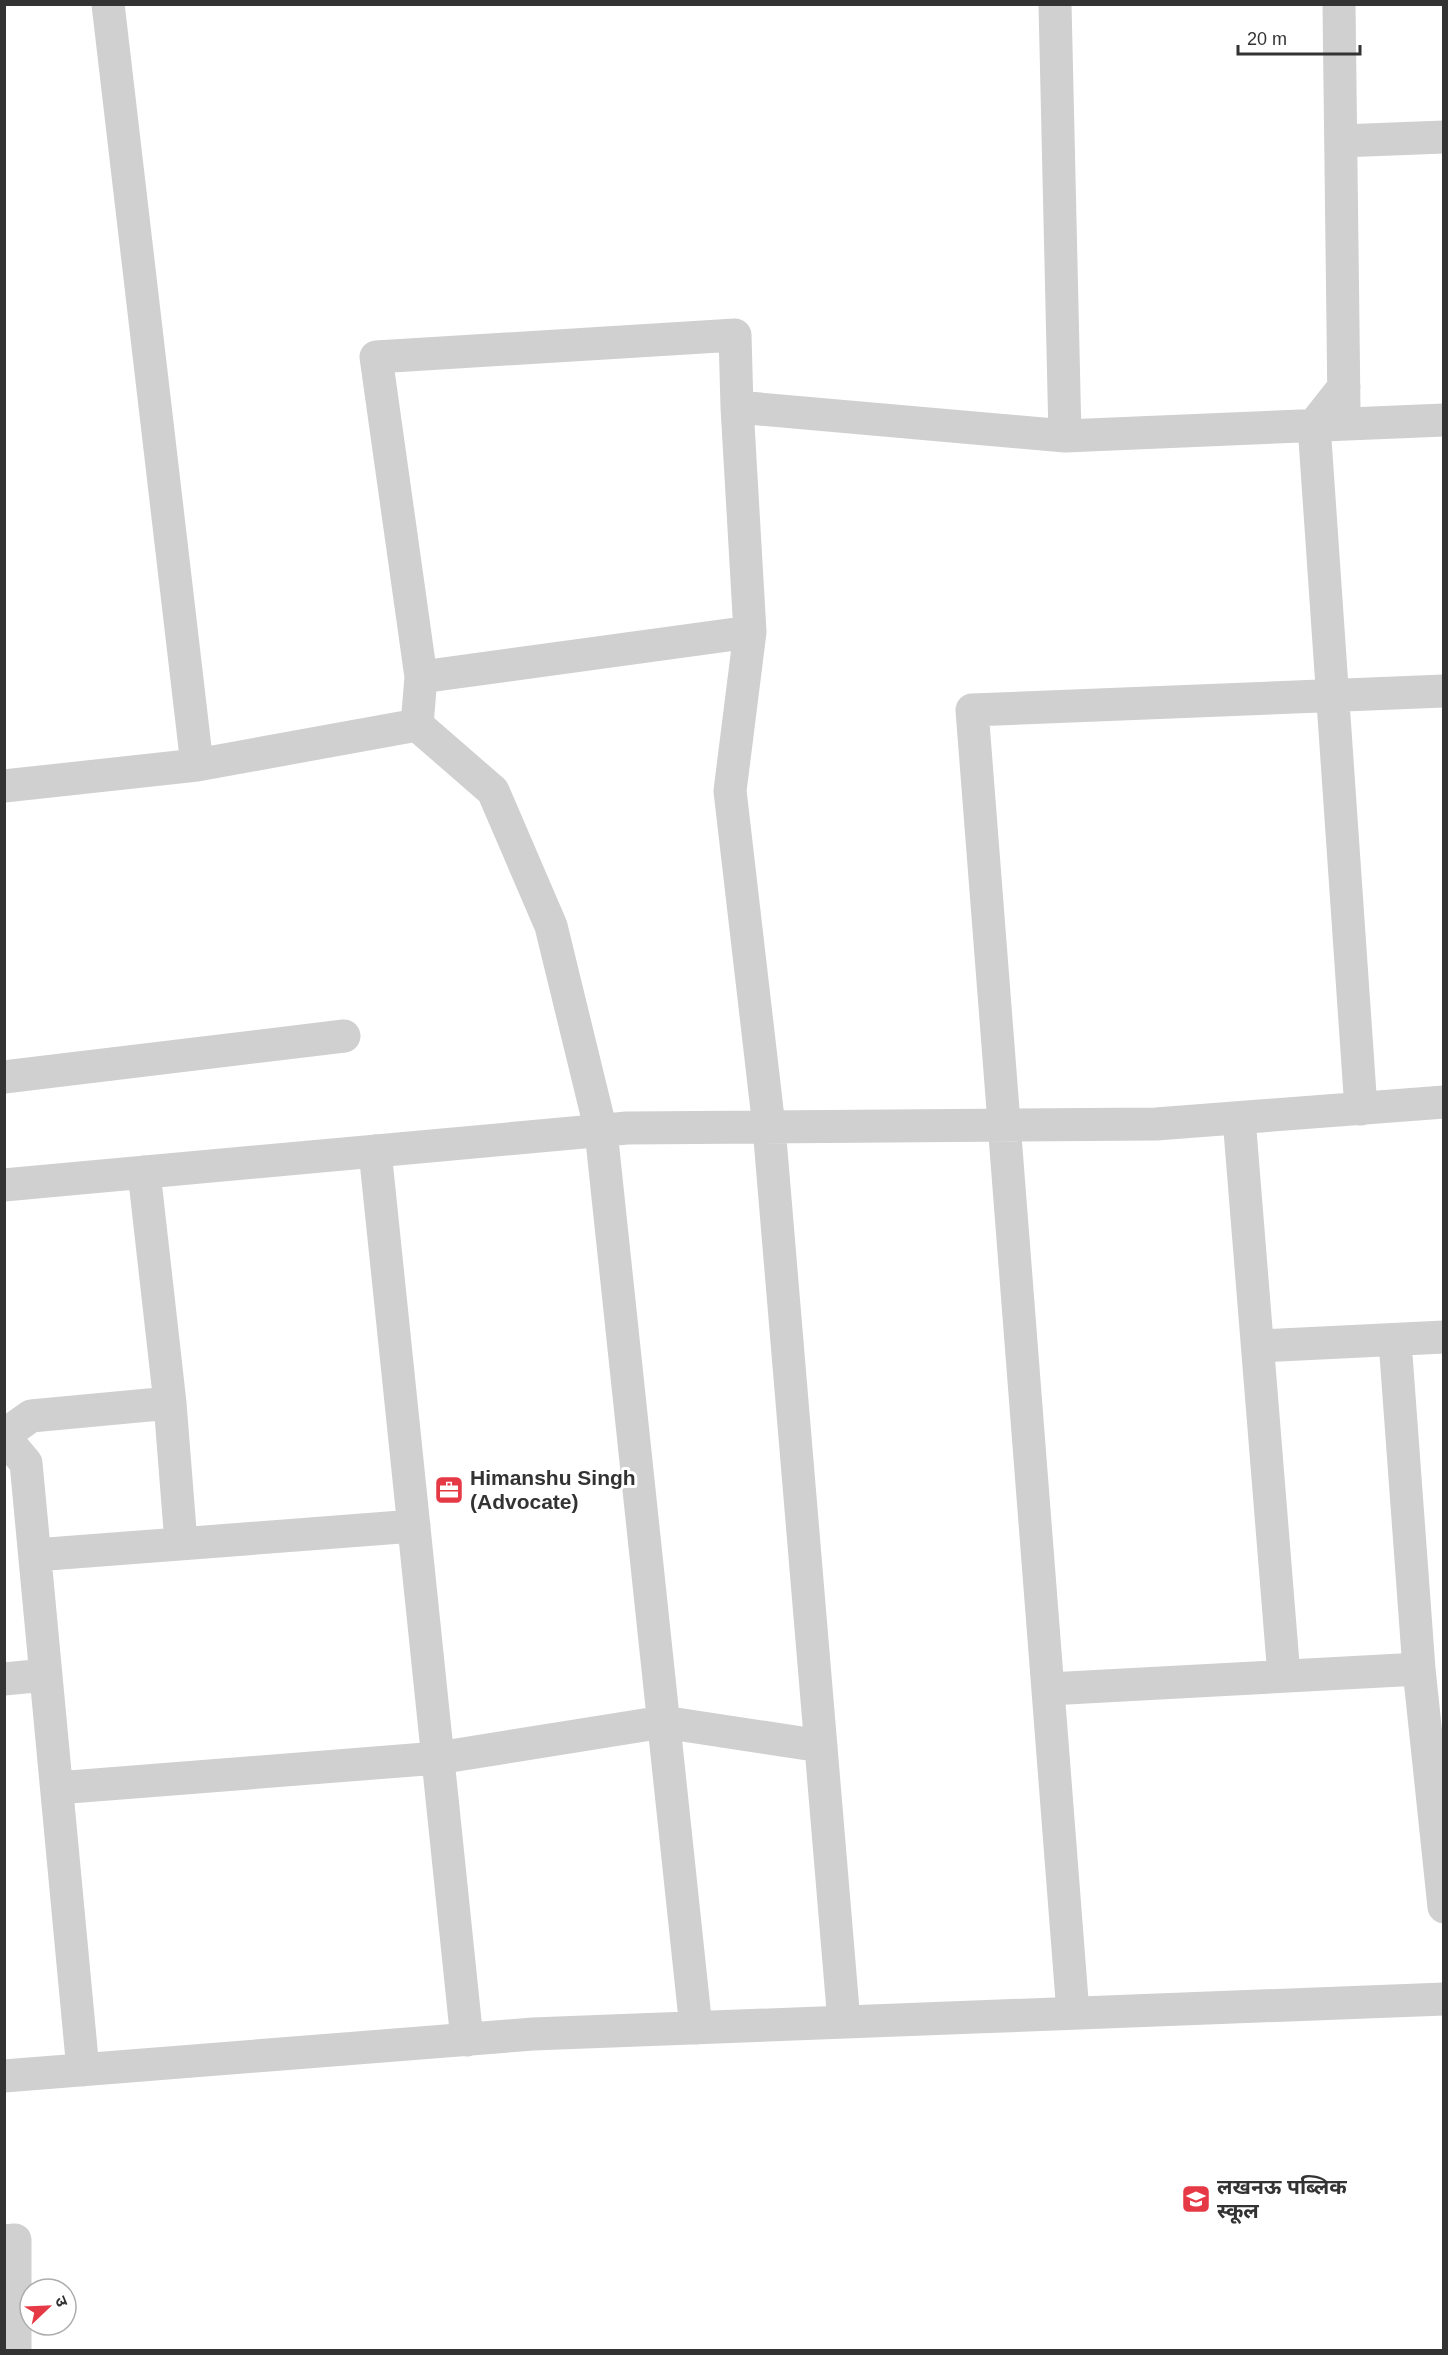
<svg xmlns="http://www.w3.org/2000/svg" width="1448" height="2355" font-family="Helvetica,'Noto Sans Devanagari',sans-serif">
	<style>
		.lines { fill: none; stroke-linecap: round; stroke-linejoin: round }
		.minor { stroke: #d0d0d0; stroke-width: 33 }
		.labels { text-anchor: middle; stroke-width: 6; stroke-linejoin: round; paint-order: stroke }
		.poi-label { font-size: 21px; font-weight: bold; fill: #333; stroke: #fff; text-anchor: start }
	</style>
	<rect width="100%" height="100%" fill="#fff"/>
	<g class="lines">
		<path class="minor" d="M108,4l89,761
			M1055,4l10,432
			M1339,4l5,404
			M1341,141l103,-4
			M1344,387l-30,38 47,684
			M750,632l-20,159 39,336 75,895
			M421,677l-45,-320 359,-22 2,72
			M417,725l76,66 58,135 50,205 95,897
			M4,786l193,-21 220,-40 4,-48 329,-45 -13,-225 328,29 379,-16
			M4,1077l340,-41
			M1239,1118l45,558
			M375,1151l92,889
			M144,1172l26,231 11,140
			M4,1185l623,-57 529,-4 288,-22
			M1395,1341l24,328 25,238
			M1258,1346l186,-9
			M4,1435l27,-19 139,-13
			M4,1437l22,26 57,607
			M35,1555l379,-29
			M4,1679l42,-4
			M1049,1689l370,-20
			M57,1788l381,-30 225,-36 158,24
			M1073,2013l-101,-1303 472,-19
			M4,2076l529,-42 911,-35
			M4,2241l11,-1v110"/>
	</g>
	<defs>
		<g id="office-square" transform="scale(1.5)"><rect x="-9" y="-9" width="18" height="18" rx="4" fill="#e63946" stroke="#fff"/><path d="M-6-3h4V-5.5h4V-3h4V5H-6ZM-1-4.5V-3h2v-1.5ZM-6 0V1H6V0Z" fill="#fff"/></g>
		<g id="school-square" transform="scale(1.5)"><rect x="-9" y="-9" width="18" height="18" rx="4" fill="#e63946" stroke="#fff"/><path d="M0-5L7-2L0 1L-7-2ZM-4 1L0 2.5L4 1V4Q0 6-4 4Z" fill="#fff"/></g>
	</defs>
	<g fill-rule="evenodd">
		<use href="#office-square" x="449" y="1490"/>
		<use href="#school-square" x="1196" y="2199"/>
	</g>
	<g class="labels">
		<g class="poi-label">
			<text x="470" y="1485">Himanshu Singh<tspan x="470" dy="24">(Advocate)</tspan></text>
			<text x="1217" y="2194">लखनऊ पब्लिक<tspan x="1217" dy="24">स्कूल</tspan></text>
		</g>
	</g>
	<rect width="1448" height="2355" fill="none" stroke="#333333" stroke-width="12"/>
	<g transform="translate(48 2307) rotate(67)"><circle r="28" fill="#ffffff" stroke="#adadad" stroke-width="1.5"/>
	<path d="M0-4.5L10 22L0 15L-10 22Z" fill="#e63946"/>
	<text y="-9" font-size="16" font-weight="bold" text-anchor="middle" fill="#333333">उ</text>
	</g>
	<path d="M1238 45v9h122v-9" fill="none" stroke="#333333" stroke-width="3"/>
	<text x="1247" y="45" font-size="18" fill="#333333" stroke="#ffffff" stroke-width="4.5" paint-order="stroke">20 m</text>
</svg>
